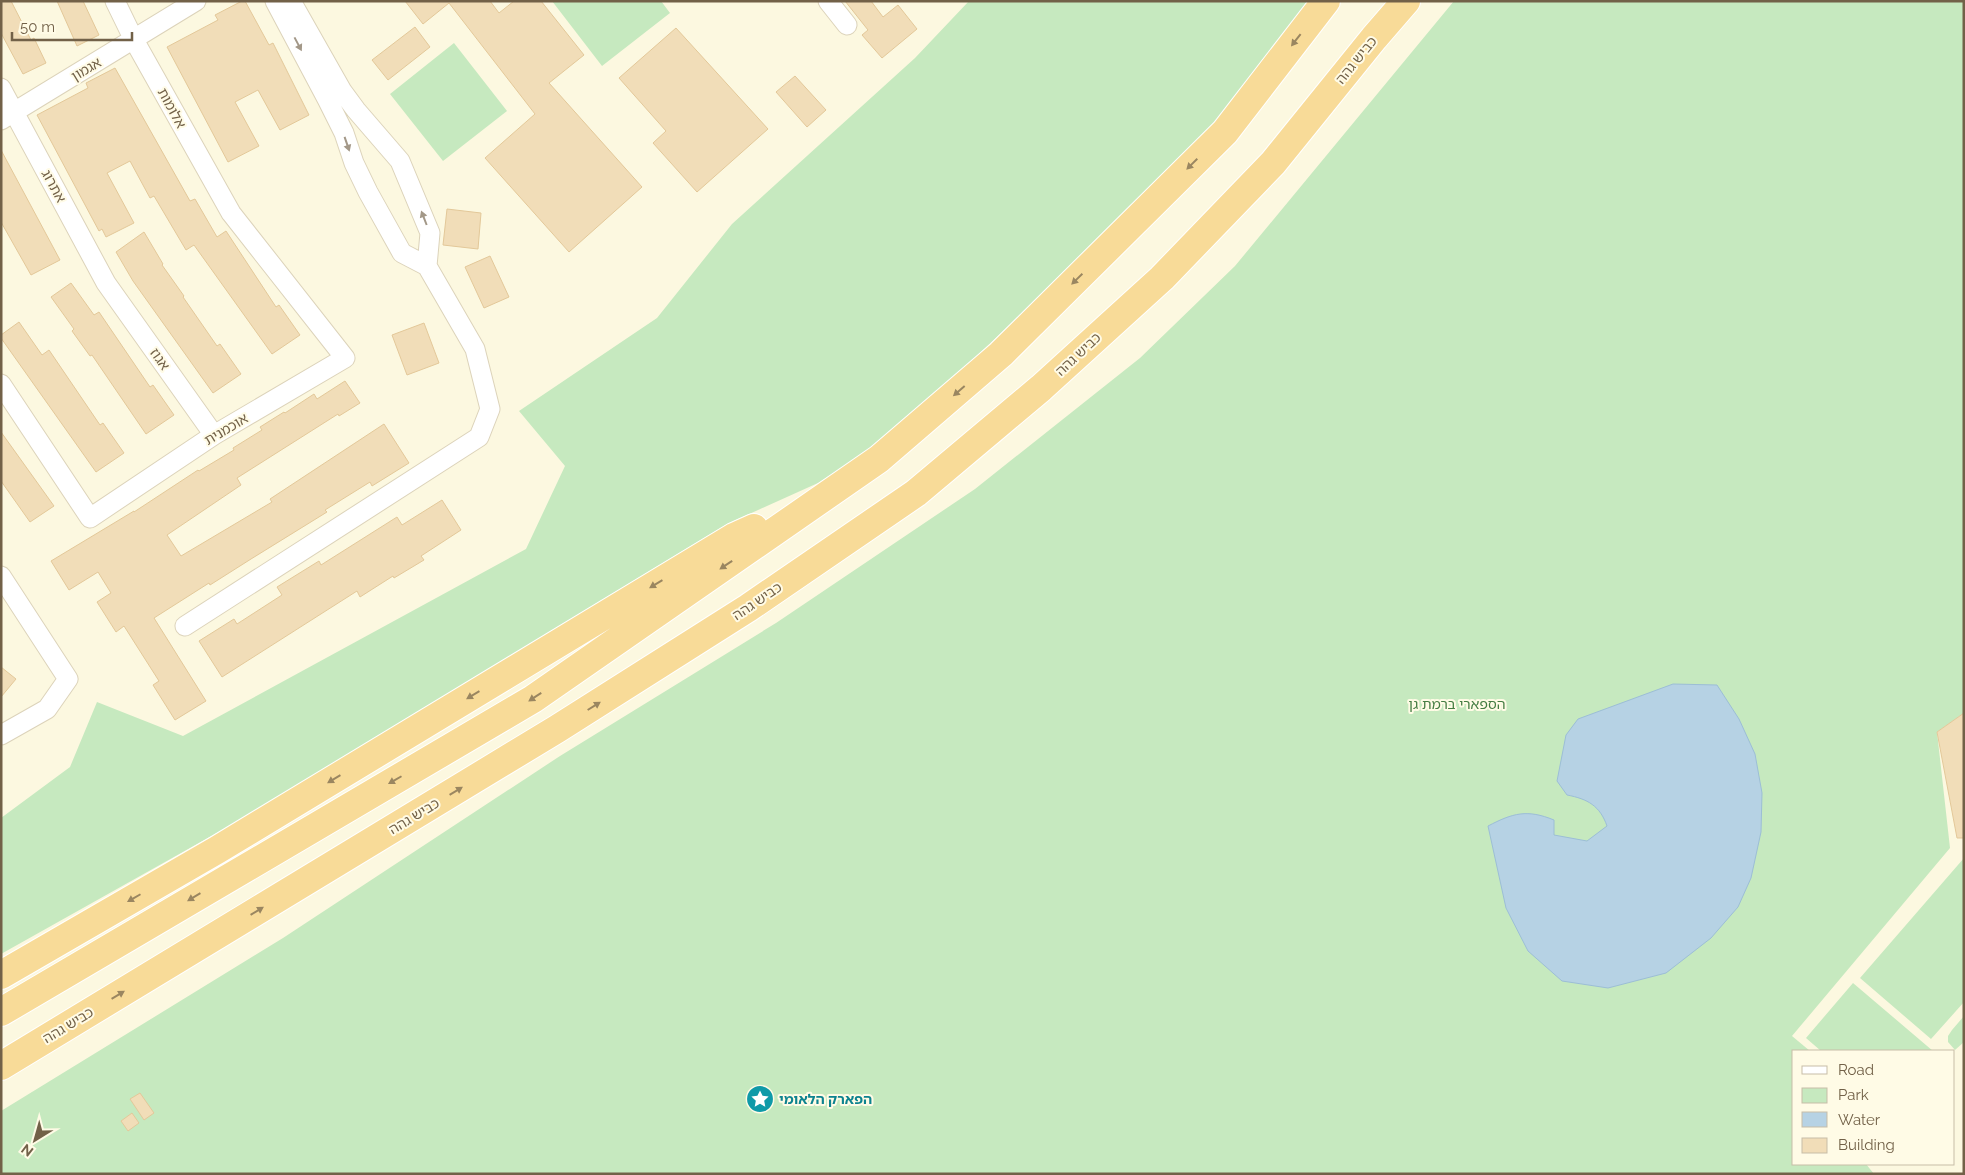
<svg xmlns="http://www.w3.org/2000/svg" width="1965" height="1175" font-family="Raleway,'Noto Sans Hebrew',sans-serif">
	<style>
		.green { fill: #c6e9bf }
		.water { fill: #b6d2e4; stroke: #9cbed6 }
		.building { fill: #f1ddb8; stroke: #e3c899 }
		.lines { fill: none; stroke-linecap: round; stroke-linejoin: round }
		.minor-casing { stroke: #dcd3ba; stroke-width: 21 }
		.trunk-casing { stroke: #fff; stroke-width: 30 }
		.minor { stroke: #fff; stroke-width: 19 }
		.trunk { stroke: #f8db98; stroke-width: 28 }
		.oneway { fill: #9a8660 }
		.oneway2 { fill: #a39888 }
		.labels { text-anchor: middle; stroke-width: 4; stroke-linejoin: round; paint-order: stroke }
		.street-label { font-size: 14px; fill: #726148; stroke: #fffbe6 }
		.park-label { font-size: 14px; fill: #457d43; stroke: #fffbe6 }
		.culture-label { font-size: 14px; font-weight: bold; fill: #0d838f; stroke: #fffbe6; text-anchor: start }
	</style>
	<rect width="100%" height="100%" fill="#fcf8e0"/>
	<path class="green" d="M552,1h109l9,12 -68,53z
		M969,1h345l-67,80 -53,70 -300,283 -76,49 -91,41 -496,301 -230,129v-136l69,-51 27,-65 86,34 343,-187 39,-83 -46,-55 138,-93 75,-94 183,-166z
		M1454,1h510v712l-27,19 13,116 -158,188 18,15h-16v113h72l8,10h-1873v-63l282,-173 277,-182 216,-133 199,-134 165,-131 95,-92z
		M454,43l53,68 -64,50 -53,-67z
		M1964,858v144l-33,37 -71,-61z
		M1853,983l80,68h-112l-15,-13z
		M1964,1016v26l-9,8 -7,-8v-6l4,-6z"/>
	<path class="water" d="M1673,684l44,1 22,34 16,35 7,39 -1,39 -10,46 -13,29 -27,31 -45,35 -58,15 -46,-7 -34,-30 -22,-43 -18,-82c25,-13 39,-17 66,-6v15l33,6 20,-15c-7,-20 -19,-27 -40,-31l-10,-14 9,-46 12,-16z"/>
	<path class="building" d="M1,1h10l20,39 3,-2 12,25 -23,11 -22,-41z
		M57,1h26l16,34 -22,11z
		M242,1h3l24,44 4,-2 36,72 -29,15 -22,-40 -23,12 24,44 -31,16 -61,-115 51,-27 -3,-5z
		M405,1h85l9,12 15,-12h27l43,54 -35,28 93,104 -73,65 -84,-94 50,-44 -86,-111 -26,21z
		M845,1h26l12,16 15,-12 19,24 -35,29 -20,-23 6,-5z
		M415,27l15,20 -42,33 -16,-20z
		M676,28l92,101 -71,63 -44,-49 13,-12 -47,-53z
		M115,68l75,133 5,-2 22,38 9,-6 50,76 3,-2 21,30 -28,19 -78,-109 -8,5 -32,-54 -4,2 -20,-37 -23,12 27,50 -28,14 -4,-8 -3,2 -62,-116 51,-27 -2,-5z
		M795,76l31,34 -19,17 -31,-35z
		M1,150l59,110 -29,15 -30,-53z
		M447,209l34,4 -3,36 -35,-4z
		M144,232l19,32 -1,1 22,31 -1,1 34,49 3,-2 21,30 -28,19 -80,-112 -17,-29z
		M490,256l19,41 -25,11 -19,-41z
		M71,283l23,32 5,-3 51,75 3,-2 21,30 -28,19 -54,-79 -2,1 -18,-25 2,-2 -23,-32z
		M19,322l23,33 7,-5 51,75 3,-2 21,30 -28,19 -95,-134v-3z
		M424,323l15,40 -32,12 -15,-40z
		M345,381l15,22 -21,13 -1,-2 -101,64 4,7 -74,50 14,21 91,-54 -2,-3 114,-75 25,39 -37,23 -2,-4 -45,28 2,2 -76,47 -41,26 -1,-2 -55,35 52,83 -31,19 -22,-35 6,-4 -35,-55 -8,6 -19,-30 14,-9 -13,-21 -29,18 -18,-29 83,-50v1l64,-42 1,1 35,-21 -1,-2 29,-18 -2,-3 24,-15 1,1 29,-19 3,5z
		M1,432l53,74 -24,16 -29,-41z
		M442,500l19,30 -40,26 3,4 -30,18 -1,-2 -33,21 -3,-6 -135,86 -23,-36 35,-22 3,5 45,-29 -5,-8 42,-26 2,4 76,-48 5,8z
		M1,667l15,12 -15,18z
		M1964,713v125h-7l-20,-106z
		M140,1093l14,20 -10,7 -14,-21z
		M132,1113l7,10 -11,8 -7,-10z"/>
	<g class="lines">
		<g class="minor-casing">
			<path id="minor" d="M291,1l51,90 14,19 44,51 30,72 -3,33
				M828,1l19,24
				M1,88l105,195 108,152
				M1,120l195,-119
				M1,384l89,134 124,-83 131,-77 -114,-145 -97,-173 -19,-39
				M1,576l67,103 -21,30 -46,26
				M185,626l294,-189 11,-28 -15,-60 -48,-83 -25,-13 -34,-61 -14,-29 -10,-30 -17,-34 -52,-98"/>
		</g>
		<g class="trunk-casing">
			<path id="trunk" d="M1,975l216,-125 517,-313 20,-9
				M1,1012l532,-313 346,-240 122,-105 224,-222 101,-131
				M1,1066l556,-337 191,-121 168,-115 125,-105 121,-110 111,-115 101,-125 32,-37"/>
		</g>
		<use href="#minor" class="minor"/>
		<use href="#trunk" class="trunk"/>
	</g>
	<defs><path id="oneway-solid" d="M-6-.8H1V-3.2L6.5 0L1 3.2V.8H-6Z" transform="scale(1.25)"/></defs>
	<g class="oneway">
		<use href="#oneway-solid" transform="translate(1296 40) rotate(128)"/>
		<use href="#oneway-solid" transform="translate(1192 164) rotate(135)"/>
		<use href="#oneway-solid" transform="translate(1077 279) rotate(136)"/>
		<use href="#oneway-solid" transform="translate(959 391) rotate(139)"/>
		<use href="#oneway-solid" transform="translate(726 565) rotate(146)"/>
		<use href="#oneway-solid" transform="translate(656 584) rotate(149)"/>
		<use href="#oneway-solid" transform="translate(473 695) rotate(149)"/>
		<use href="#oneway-solid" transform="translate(535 697) rotate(147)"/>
		<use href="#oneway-solid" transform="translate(594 706) rotate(-32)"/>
		<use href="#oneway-solid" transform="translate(334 779) rotate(149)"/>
		<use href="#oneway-solid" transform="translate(395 780) rotate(150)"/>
		<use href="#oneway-solid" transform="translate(456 791) rotate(-31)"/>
		<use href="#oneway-solid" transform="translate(194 897) rotate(149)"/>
		<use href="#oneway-solid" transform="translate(134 898) rotate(150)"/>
		<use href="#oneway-solid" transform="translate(257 911) rotate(-31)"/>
		<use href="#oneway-solid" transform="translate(118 995) rotate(-31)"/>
	</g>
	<g class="oneway2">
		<use href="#oneway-solid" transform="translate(298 44) rotate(62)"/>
		<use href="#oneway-solid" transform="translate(347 144) rotate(71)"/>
		<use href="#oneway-solid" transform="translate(424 218) rotate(-111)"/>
	</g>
	<defs>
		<g id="sight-disc" transform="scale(1.4375)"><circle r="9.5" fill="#0f9aa8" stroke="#fffbe6"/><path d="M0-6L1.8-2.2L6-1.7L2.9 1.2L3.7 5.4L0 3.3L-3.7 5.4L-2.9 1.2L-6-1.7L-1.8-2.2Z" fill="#fff"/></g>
	</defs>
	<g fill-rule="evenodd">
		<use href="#sight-disc" x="760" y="1099"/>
	</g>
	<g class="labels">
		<g class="street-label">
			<text transform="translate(1356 60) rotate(-51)" y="5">כביש גהה</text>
			<text transform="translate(86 69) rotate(-31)" y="5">אגמון</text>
			<text transform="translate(172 108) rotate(61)" y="5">אלומות</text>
			<text transform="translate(54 186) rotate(61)" y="5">אתרוג</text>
			<text transform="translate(1078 354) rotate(-43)" y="5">כביש גהה</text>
			<text transform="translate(160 359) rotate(55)" y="5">אגוז</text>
			<text transform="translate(226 429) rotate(-31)" y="5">אוכמנית</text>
			<text transform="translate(757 601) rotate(-34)" y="5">כביש גהה</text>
			<text transform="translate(414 816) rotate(-31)" y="5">כביש גהה</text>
			<text transform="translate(68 1025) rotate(-31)" y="5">כביש גהה</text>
		</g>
		<g class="park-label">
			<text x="1457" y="709">הספארי ברמת גן</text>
		</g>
		<g class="culture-label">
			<text x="779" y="1104">הפארק הלאומי</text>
		</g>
	</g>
	<rect width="1965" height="1175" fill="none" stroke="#726148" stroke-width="5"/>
	<rect x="1792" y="1050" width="162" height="115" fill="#fffbe6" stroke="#c7bda7"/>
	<rect x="1802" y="1066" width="25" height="8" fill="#ffffff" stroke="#c7bda7"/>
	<text x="1838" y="1075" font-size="15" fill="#726148">Road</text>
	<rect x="1802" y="1088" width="25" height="15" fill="#c6e9bf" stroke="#c7bda7"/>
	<text x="1838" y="1100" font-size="15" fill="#726148">Park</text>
	<rect x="1802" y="1112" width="25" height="15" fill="#b6d2e4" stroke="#c7bda7"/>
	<text x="1838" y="1125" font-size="15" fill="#726148">Water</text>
	<rect x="1802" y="1138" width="25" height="15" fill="#f1ddb8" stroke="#c7bda7"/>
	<text x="1838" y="1150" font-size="15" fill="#726148">Building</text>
	<g transform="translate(35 1140) rotate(217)" stroke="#fffbe6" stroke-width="4" paint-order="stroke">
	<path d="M0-4L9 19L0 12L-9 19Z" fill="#726148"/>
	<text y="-8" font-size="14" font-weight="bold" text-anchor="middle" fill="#726148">N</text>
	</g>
	<path d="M12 32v8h120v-8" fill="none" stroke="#726148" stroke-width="2.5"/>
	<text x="20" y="32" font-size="15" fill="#726148" stroke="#fffbe6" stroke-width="4" paint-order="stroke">50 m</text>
</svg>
